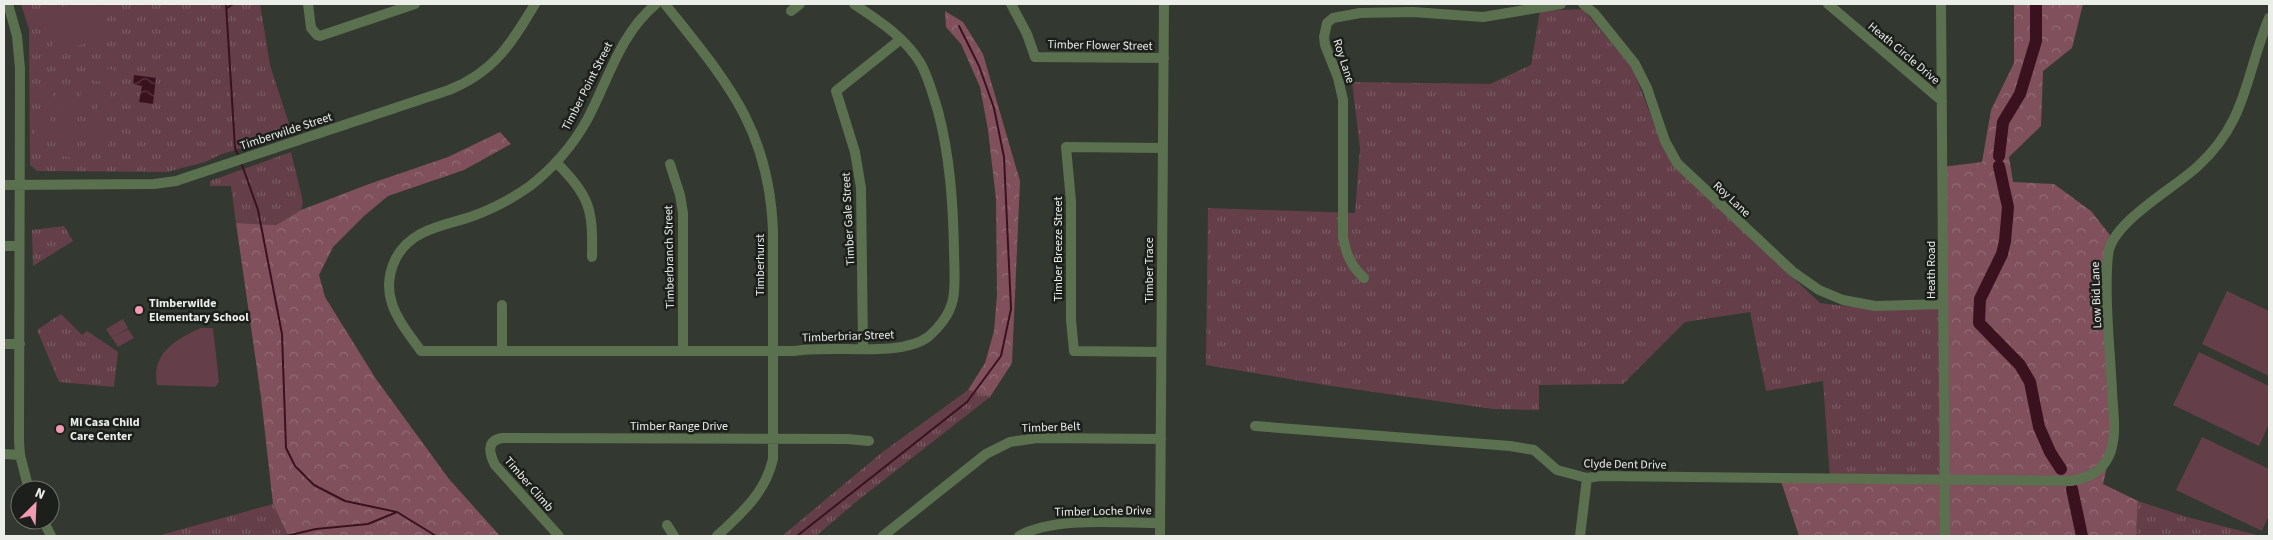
<svg xmlns="http://www.w3.org/2000/svg" width="2273" height="540" font-family="'Source Sans 3',sans-serif">
	<style>
		.grass { fill: url(#grass-tufts) }
		.forest { fill: url(#forest-crowns) }
		.garden { fill: #643f49 }
		.water { fill: url(#water-waves) }
		.lines { fill: none; stroke-linecap: round; stroke-linejoin: round }
		.stream { stroke: #3a121f; stroke-width: 2 }
		.river { stroke: #3a121f; stroke-width: 12 }
		.minor { stroke: #5a704f; stroke-width: 10 }
		.poi-dot { fill: #f19ab1; stroke: #1c1f1b; stroke-width: 2 }
		.labels { text-anchor: middle; stroke-width: 5; stroke-linejoin: round; paint-order: stroke }
		.street-label { font-size: 12px; fill: #ebeee9; stroke: #1c1f1b }
		.poi-label { font-size: 12px; font-weight: bold; fill: #ebeee9; stroke: #1c1f1b; text-anchor: start }
	</style>
	<defs>
		<pattern id="grass-tufts" width="24" height="20" patternUnits="userSpaceOnUse" patternTransform="scale(1.25)"><rect width="24" height="20" fill="#643f49"/><path d="M3 7l-1-3M5 7V3M7 7l1-3M15 17l-1-3M17 17v-4M19 17l1-3" fill="none" stroke="#7a5b63"/></pattern>
		<pattern id="forest-crowns" width="20" height="18" patternUnits="userSpaceOnUse" patternTransform="scale(1.25)"><rect width="20" height="18" fill="#80515d"/><path d="M2 6a3 3 0 1 1 6 0M12 15a3 3 0 1 1 6 0" fill="none" stroke="#926a74"/></pattern>
		<pattern id="water-waves" width="16" height="10" patternUnits="userSpaceOnUse" patternTransform="scale(1.25)"><rect width="16" height="10" fill="#3a121f"/><path d="M0 5q4-4 8 0t8 0" fill="none" stroke="#573540"/></pattern>
	</defs>
	<rect width="100%" height="100%" fill="#333830"/>
	<path class="grass" d="M21,4h239l10,61 22,68 -70,21 -17,8 -38,10 -130,-1 -7,-6 -1,-136z
		M1583,9l50,60 26,68 15,29 146,137 33,4 90,-3 2,176 -115,-1 -7,-98 -57,10 -16,-79 -65,10 -62,62 -84,1v25l-46,-1 -168,-24 -119,-20 2,-157 147,5 5,-65 -8,-66 138,2 41,-19 9,-54z
		M291,152l12,50 -2,8 -25,15 -40,-2 -5,-37h-21v-5z
		M64,226l9,15 -40,25 -1,-36z
		M61,314l21,21 5,-4 31,21 -4,35 -55,-5 -22,-52z
		M968,390l22,7 -133,104 -41,35h-34l98,-82z
		M2138,501l49,16 74,19h-125z
		M273,504l15,32h-131z"/>
	<path class="forest" d="M2014,4h69l-11,44 -29,23 -2,55 -32,31 4,25 41,2 37,27 22,28 -3,6 3,196 -10,43 35,17 -2,35h-337l-19,-58 165,2 -3,-313 40,-5 9,-52 23,-47z
		M945,11l18,11 20,32 37,127 -8,182 -22,34 -22,-7 17,-27 9,-32 3,-36 -1,-96 -8,-69 -8,-43 -19,-43 -15,-17z
		M500,132l11,12 -47,26 -76,26 -24,20 -31,31 -14,28 6,22 51,82 73,100 51,57h-212l-15,-32 -12,-107 -25,-174 40,2 25,-15 68,-26 79,-27z"/>
	<path class="garden" d="M73,4h28l8,34 -54,13 -10,-40z
		M86,66l28,4 -3,13 -27,-4z
		M45,84l9,1 -2,19 -9,-2z
		M63,84l11,1 -4,25 -10,-2z
		M82,87l11,1 -4,25 -11,-2z
		M100,89l11,2 -3,24 -11,-1z
		M38,115l13,2 -4,25 -13,-2z
		M61,119l19,3 -5,36 -19,-3z
		M89,124l22,3 -2,13 -22,-4z
		M87,138l22,3 -2,12 -22,-3z
		M2227,291l42,20v65l-67,-32z
		M123,319l5,9 -16,10 -6,-9z
		M201,328h12l6,54 -4,5 -58,-2c-6,-32 19,-46 44,-57z
		M128,329l6,9 -16,9 -6,-9z
		M2199,352l70,34v38l-10,22 -86,-41z
		M2202,437l67,32v46l-7,16 -86,-41z"/>
	<path class="water" d="M134,75l22,3 -3,26 -14,-2 3,-16 -9,-2z"/>
	<g class="lines">
		<path class="stream" d="M226,4l9,144 3,7
			M227,8l6,-4
			M241,162l17,48 24,124 4,114 9,18 19,19 31,16 52,11 39,24
			M286,536l30,-7 52,-5 29,-12
			M797,536l170,-134 34,-46 10,-47 -7,-152 -10,-49 -15,-42 -20,-40"/>
		<path class="river" d="M1999,156l4,-34 17,-28 16,-53v-37
			M1999,166l9,41 -3,34 -3,13 -22,45 -1,24 41,42 10,17 9,45 11,25 11,17
			M2072,489l10,47"/>
		<path class="minor" d="M8,4l9,32 3,33 -1,372 1,14 9,35
			M308,4l3,24 6,7 3,1 95,-32
			M656,4c-37,31 -47,75 -69,116 -14,25 -34,48 -57,66 -17,12 -37,23 -57,30 -28,10 -61,12 -77,42 -19,38 4,64 25,93h373c36,-7 106,7 134,-14 11,-9 22,-23 25,-38 3,-16 1,-33 1,-49 -1,-48 -4,-93 -16,-139 -5,-16 -9,-32 -17,-47 -16,-27 -42,-43 -67,-60
			M665,4c61,77 104,123 108,227v228c-8,34 -31,54 -56,77
			M1011,4l16,30 8,23 129,1
			M1583,4l11,9 41,51 12,24 18,53 12,22 115,108 27,19 24,10 32,6 68,-2
			M1828,4l114,97
			M1941,4l4,532
			M791,11l9,-7
			M556,162c34,35 37,46 36,95
			M670,164l10,31 3,18v138
			M4,185l150,-1 22,-3 273,-91c45,-18 62,-46 86,-86
			M4,246h15
			M1364,278c-13,-12 -18,-24 -21,-41v-137l-5,-22 -13,-33 -1,-8 3,-14 6,-5 27,-5 53,-1 70,5 78,-13
			M4,344h16
			M863,348l-2,-160 -6,-36 -19,-61 65,-52
			M502,351v-46
			M1161,352l-87,-1 -3,-31v-119l-5,-54 97,1
			M1255,426l255,20 24,4 23,20 30,8 13,-2 471,5c15,-3 29,-8 37,-23 10,-20 5,-45 4,-67 -2,-42 -8,-95 -4,-136 3,-33 67,-67 90,-89 50,-46 47,-91 71,-148
			M4,454l16,1
			M43,520l8,16
			M667,525l7,11
			M559,536l-64,-71c-6,-12 -9,-25 8,-27l345,1 21,2
			M883,536l103,-82 24,-12 27,-4 124,1
			M1019,536c36,-20 100,-13 141,-13
			M1160,536l4,-532
			M1580,536l7,-58"/>
	</g>
	<g class="poi-dot">
		<circle cx="139" cy="310" r="5"/>
		<circle cx="60" cy="429" r="5"/>
	</g>
	<g class="labels">
		<g class="street-label">
			<text transform="translate(1100 45) rotate(1)" y="4">Timber Flower Street</text>
			<text transform="translate(1904 53) rotate(40)" y="4">Heath Circle Drive</text>
			<text transform="translate(1344 61) rotate(72)" y="4">Roy Lane</text>
			<text transform="translate(587 86) rotate(-63)" y="4">Timber Point Street</text>
			<text transform="translate(286 131) rotate(-18)" y="4">Timberwilde Street</text>
			<text transform="translate(1732 199) rotate(43)" y="4">Roy Lane</text>
			<text transform="translate(848 219) rotate(-93)" y="4">Timber Gale Street</text>
			<text transform="translate(1058 249) rotate(-90)" y="4">Timber Breeze Street</text>
			<text transform="translate(669 257) rotate(-91)" y="4">Timberbranch Street</text>
			<text transform="translate(760 265) rotate(-90)" y="4">Timberhurst</text>
			<text transform="translate(1149 270) rotate(-90)" y="4">Timber Trace</text>
			<text transform="translate(1931 270) rotate(-90)" y="4">Heath Road</text>
			<text transform="translate(2096 295) rotate(-92)" y="4">Low Bid Lane</text>
			<text transform="translate(848 336) rotate(-2)" y="4">Timberbriar Street</text>
			<text x="679" y="430">Timber Range Drive</text>
			<text transform="translate(1051 427) rotate(-2)" y="4">Timber Belt</text>
			<text transform="translate(1625 464) rotate(1)" y="4">Clyde Dent Drive</text>
			<text transform="translate(529 484) rotate(49)" y="4">Timber Climb</text>
			<text transform="translate(1103 511) rotate(-1)" y="4">Timber Loche Drive</text>
		</g>
		<g class="poi-label">
			<text x="149" y="307">Timberwilde<tspan x="149" dy="14">Elementary School</tspan></text>
			<text x="70" y="426">Mi Casa Child<tspan x="70" dy="14">Care Center</tspan></text>
		</g>
	</g>
	<rect width="2273" height="540" fill="none" stroke="#ebeee9" stroke-width="10"/>
	<g transform="translate(35 505) rotate(24)"><circle r="24" fill="#1c1f1b" stroke="#6f726d"/>
	<path d="M0-4L9 19L0 12L-9 19Z" fill="#f19ab1"/>
	<text y="-8" font-size="14" font-weight="bold" text-anchor="middle" fill="#ebeee9">N</text>
	</g>
</svg>
